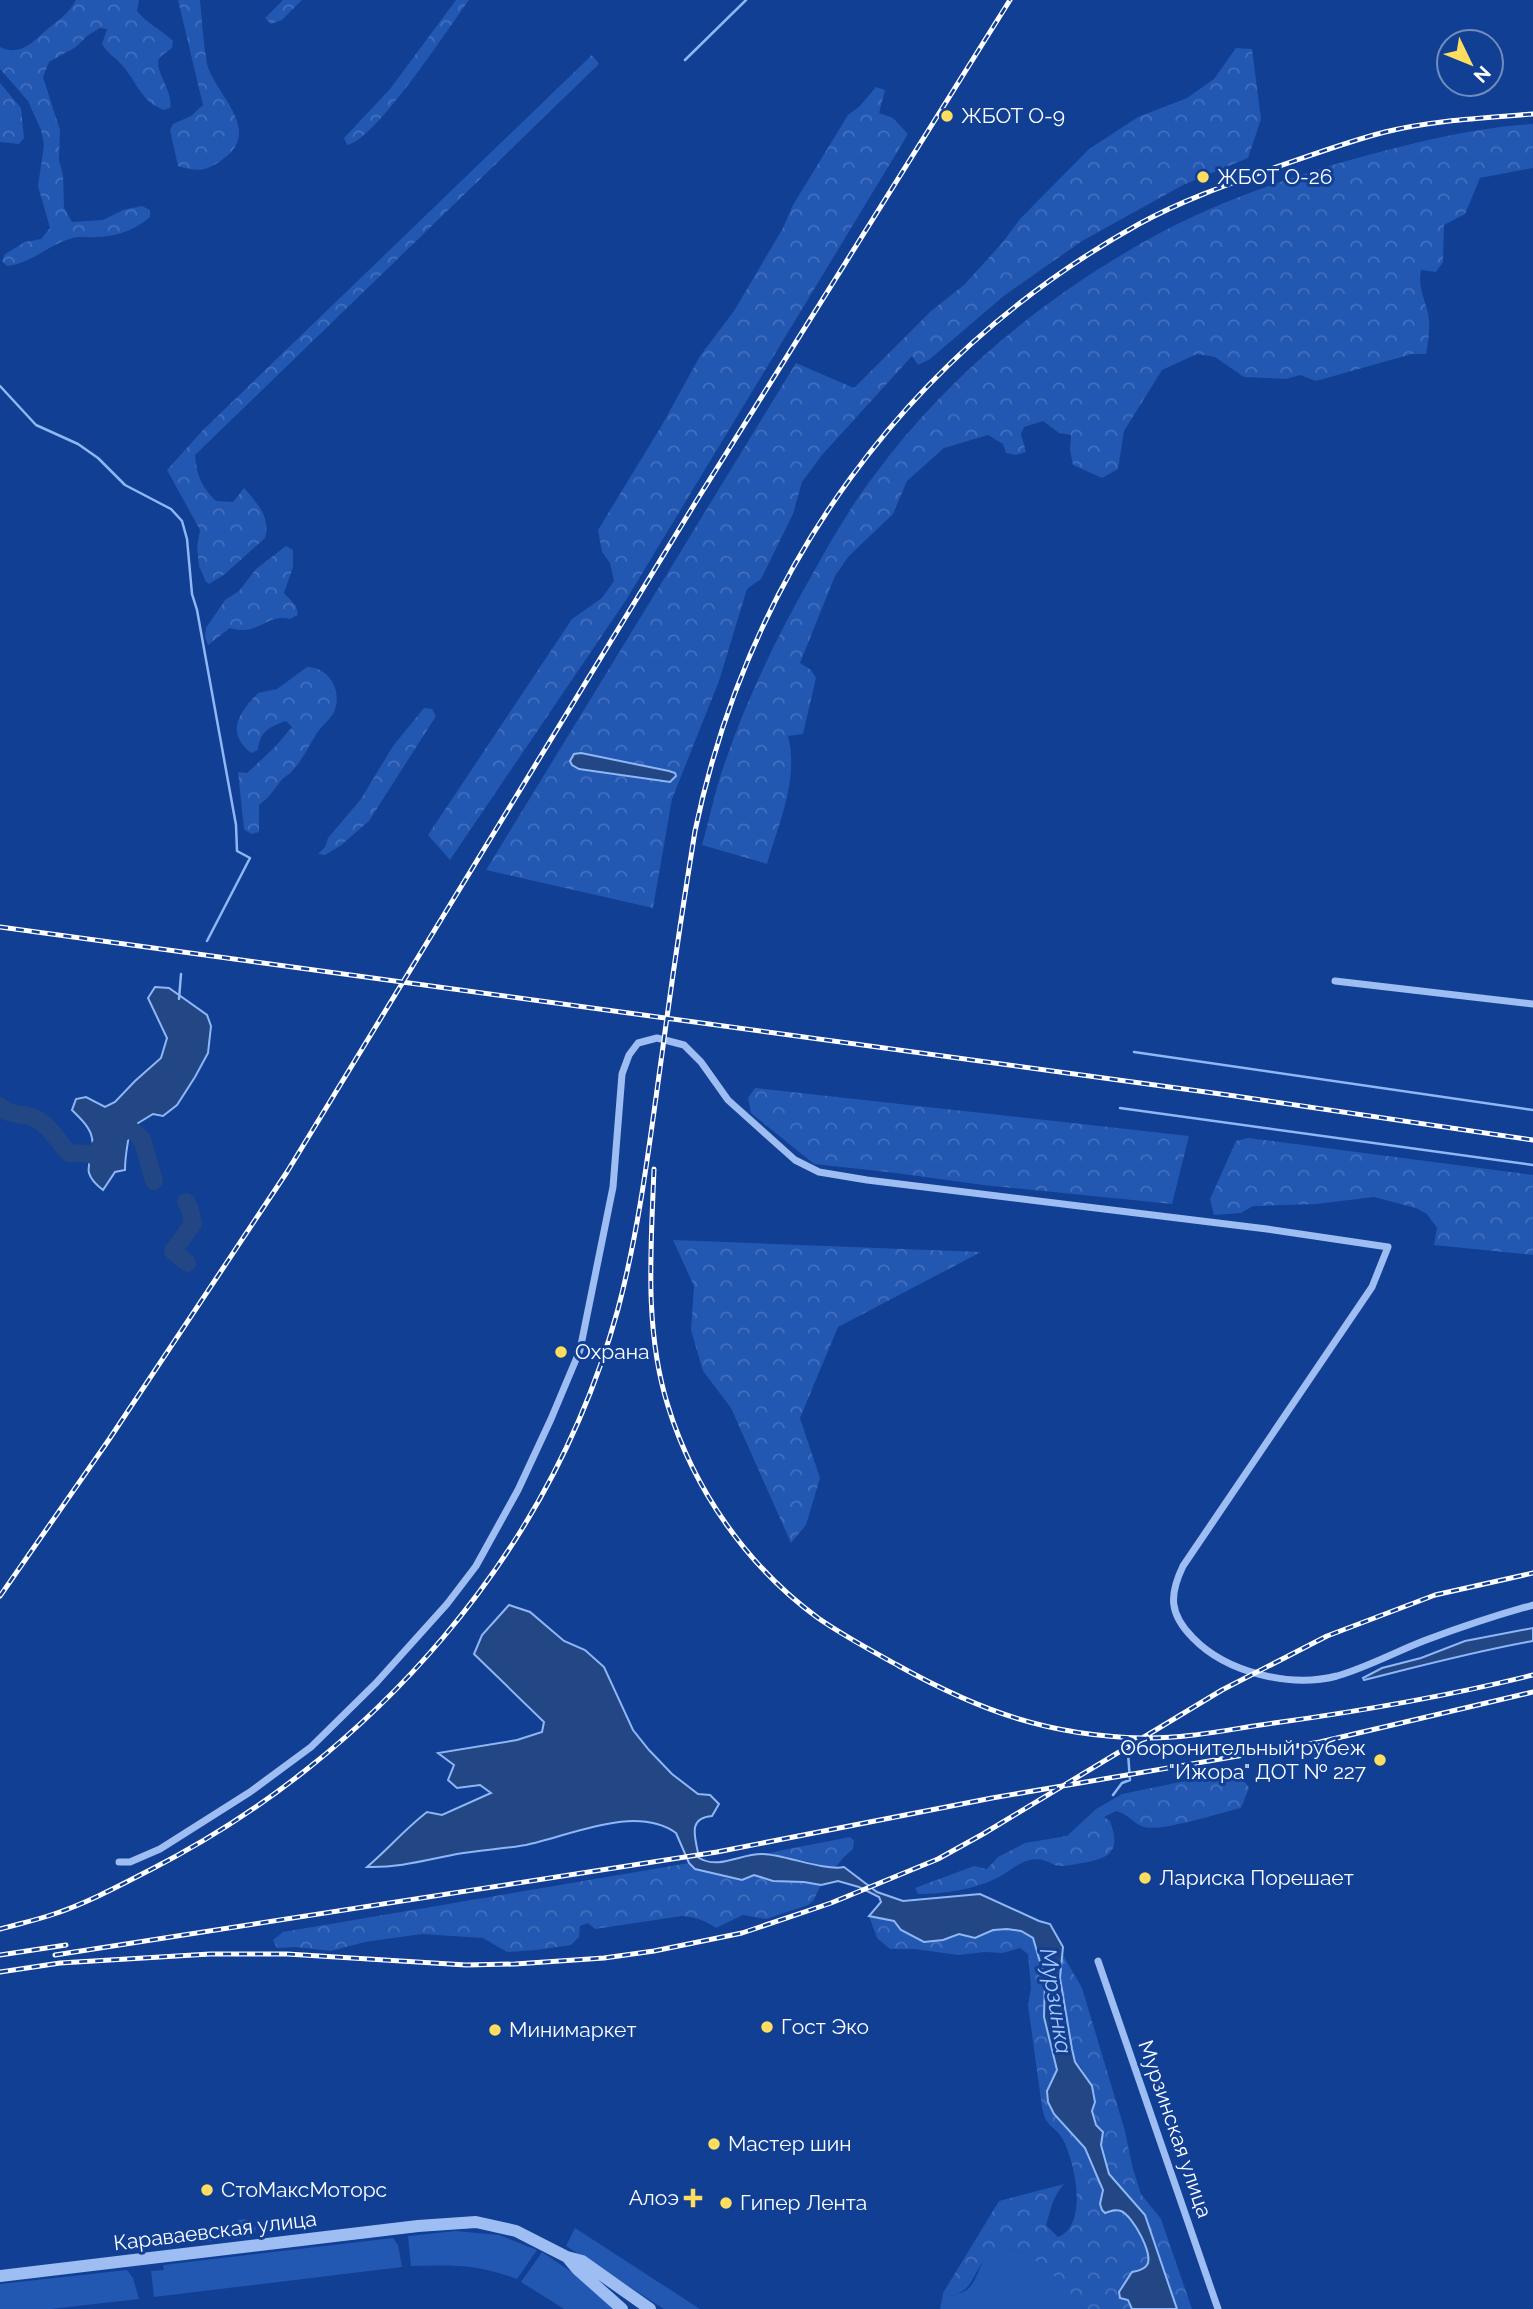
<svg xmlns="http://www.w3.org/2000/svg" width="1533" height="2309" font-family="Raleway,sans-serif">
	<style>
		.green { fill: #2257b2 }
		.forest { fill: url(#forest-crowns) }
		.water { fill: #234684; stroke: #8fb7f6; stroke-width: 2 }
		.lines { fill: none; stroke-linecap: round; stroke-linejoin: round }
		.stream { stroke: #8fb7f6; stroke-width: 2.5 }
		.river { stroke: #234684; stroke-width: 18 }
		.minor { stroke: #9dbdf3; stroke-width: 7 }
		.tertiary { stroke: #9dbdf3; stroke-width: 12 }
		.rail-casing { stroke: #fff; stroke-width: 5 }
		.rail { stroke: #113f93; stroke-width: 2.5; stroke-dasharray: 8; stroke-linecap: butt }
		.poi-dot { fill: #ffde5f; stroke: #113f93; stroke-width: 2.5 }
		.labels { text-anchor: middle; stroke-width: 6; stroke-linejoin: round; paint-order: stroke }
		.poi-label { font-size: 21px; fill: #fff; stroke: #113f93; text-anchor: start }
		.street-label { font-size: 21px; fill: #fff; stroke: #113f93 }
		.water-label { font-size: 23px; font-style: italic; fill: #a9c8fa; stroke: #113f93 }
	</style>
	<defs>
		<pattern id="forest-crowns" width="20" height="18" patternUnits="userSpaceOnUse" patternTransform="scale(1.75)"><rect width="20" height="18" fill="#2257b2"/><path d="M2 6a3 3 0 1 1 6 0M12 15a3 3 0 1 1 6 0" fill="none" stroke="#4370be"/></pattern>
	</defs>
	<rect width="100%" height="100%" fill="#113f93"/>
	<path class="green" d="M245,2219l4,2 7,7 -2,8 -50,6 35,-22z
		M575,2228l125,81h-36l-98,-63z
		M456,2231l43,4 38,15 -20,29c-40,-15 -64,-14 -106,-13l-3,-30z
		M393,2238l5,7 4,22 -248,30 -3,-26 13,-1 -1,-5z
		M1004,2249c33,1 61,36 80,60h-144l3,-16 9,3c5,-2 13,-4 16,-7 15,-14 7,-34 36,-40z
		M542,2252l40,27 31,30h-49l-43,-27z
		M127,2270l6,8 6,21 -88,10h-51v-25z"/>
	<path class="forest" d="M76,0h63l-2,11c9,12 25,19 36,30l-1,7c-4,3 -11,7 -13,11 -5,12 15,33 11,49l-6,2c-23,-8 -27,-28 -42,-45 -7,-8 -15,-12 -20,-21l5,-15 -7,-1 -13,8 -11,11 -27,15 -6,15 17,53 -1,30 4,15 1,33 8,14 31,-2 20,-10 19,-4 8,4v7c-16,14 -35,20 -55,20 -8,1 -16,-1 -22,1 -24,6 -40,25 -66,28l-5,-5 3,-7 20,-12 16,-3 9,-11 -12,-42 6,-41 -3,-15 -13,-29 -28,-32v-22c19,9 31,-3 44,-15 13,-11 24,-17 32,-32z
		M178,0h22c2,17 4,56 9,70 12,29 52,62 14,89 -17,13 -25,13 -45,7l-8,-36 3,-6 18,-8 12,-11z
		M283,0h19l-20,20 -11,4 -6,-6z
		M456,0h13c-20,27 -94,141 -122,145l-3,-7 46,-49z
		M1236,48l16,1 9,70 -13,39 -65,27 -101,56 -77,54 -75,64 -12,6 -6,-9 -90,99 -20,27 -9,32 -32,65 -14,10 -28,92 -47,118 -19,109 -167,-38 310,-507 58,25 77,-77 33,-26 39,-43 17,-23 69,-70 49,-32 49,-19 27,-19z
		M592,55l7,9 -404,391c2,21 6,31 21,46l17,1 11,-14c13,15 27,29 21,50l-40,36 -16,10 -3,-2 -7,-16 -2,-19 3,-17 -33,-60 36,-40z
		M0,83l21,25 3,30 -5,6 -19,-2z
		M876,87l9,3 -6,23 14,5 15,16 -282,466 -176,260 -22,-25 144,-216 30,-21 12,-17 -4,-18 -8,-11 -4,-22 64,-105 38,-69 34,-45 49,-83 10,-23 55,-90 12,-9z
		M1533,124v44l-53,10 -15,36 -21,11 -1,37 -7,10 -15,-2c-3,15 2,25 6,39 4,15 2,30 -1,45h-14l-96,27 -16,-6 -14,4 -42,-2 -29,-20 -18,-3 -35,16 -38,61 -6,38 -16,9 -29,-13 -3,-15 1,-15 -12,-2 -16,-12 -19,6 -3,7 5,18 -10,3 -10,-2 -3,-9 -15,-9 -44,13 -37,33 -14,33 -45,43 -13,19 -35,87 11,7 5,8 -13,56 -15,2c11,43 -9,87 -21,128l-65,-19c7,-24 12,-50 20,-74 22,-66 52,-129 86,-189 20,-36 40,-72 65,-105 72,-99 170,-179 276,-238 58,-33 124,-56 187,-75 64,-18 131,-36 197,-40z
		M286,546l7,4v17l-9,26 12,13 2,9 -8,4c-24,-6 -31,18 -60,9l-22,17 -3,-8 1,-9 19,-28 14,-9 17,-22z
		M307,667c23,0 37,26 26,47 -4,6 -10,11 -14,16 -9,13 -16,30 -27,41 -3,4 -9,6 -12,11 -9,11 -9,14 -21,23v27l-8,2 -7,-5 -6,-57 9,1 27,-25 18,-21 -6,-6c-17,6 -26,10 -28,29l-7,3c-26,-21 -12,-40 7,-60l19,-4z
		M424,708l8,1 4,7 -67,105 -29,25 -15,9 -7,-1 7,-7 3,-9 33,-39 32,-53z
		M755,1088l434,48 -17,68 -189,-19 -87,-12 -82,-9 -63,-51 -3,-15z
		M1248,1138l285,37v80l-99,-10 3,-17 -10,-14 -11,-6 -42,-11 -58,7 -63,2 -12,7 -27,2 -4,-16 26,-58z
		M673,1240l308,12 -143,75 -38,91 20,60 -14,47 -15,18 -60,-135 -28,-37 -12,-41 3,-44z
		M1229,1772l12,4 8,12 -8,20c-22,5 -79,24 -97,19 -10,-3 -16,-13 -28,-16l-12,6 6,4c11,30 1,37 -28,42 -7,1 -15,3 -22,3 -11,-1 -13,-9 -30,-6 -11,2 -23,13 -33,18 -24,12 -53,16 -79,16l-3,-6 59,-22 13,3 11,-12 27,-14 42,-7 29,-27 26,-15z
		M850,1837l4,4 -1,8 -10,9 -9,11 -23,-7 -48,-8z
		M689,1863l7,6 46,11 12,-5 19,6 31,1 17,3 -8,16 -5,4 -42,14 -23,-4 -27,13c-12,-8 -20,-11 -34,-12l-87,13 -7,-6 -8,3 -1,11 -8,8 -35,5 -29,2 -24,-14 -61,-4 -57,8 -34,9 -35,-4 -19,1 -4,-8 10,-8z
		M869,1916l26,5 6,9 23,12 19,-2 16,-6 16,4 18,-8 14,-1 14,2 12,7 12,41 -1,38 13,54c-5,8 -10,20 -9,30 2,16 28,34 37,47 8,12 21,42 15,56l7,9 5,-4c6,2 11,2 16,7 8,7 26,40 19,50 -4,4 -10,5 -15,6l-6,27 6,10h-48c-19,-23 -70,-85 -100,-48 -13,15 -10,28 -32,35l-9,-3 56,-92 65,-17c-13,16 -12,23 -18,41l12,12c31,-12 17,-76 4,-99 -8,-13 -16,-10 -20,-31l-14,-102 3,-17 -3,-34 -8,-6 -17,5 -18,-1 -27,3 -43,-6h-25l-13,-11z
		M1063,1955l19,33 43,143 8,38 8,25 20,25 31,90h-15l-32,-94 -36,-41 -8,-29 1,-16 -6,-4 -4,-14 3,-9v-8l-14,-27 -6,-5 -9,-40 -6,-44z"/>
	<path class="water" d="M581,753l88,18 6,2 1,3 -6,6 -91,-13 -7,-4 -2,-4 4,-7z
		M155,987l14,1 38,27 4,11 -3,27 -13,24 -18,28 -14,11 -10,-2 -23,14c-2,16 -5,26 -5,42l-10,2 -12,18c-28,-22 -6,-28 -11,-52 -2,-11 -12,-20 -20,-28l4,-11 10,-2 19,10 10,-5 20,-21 26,-23 6,-20 -19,-40z
		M509,1605l21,7 34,29 21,9 19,17 29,63 16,20 23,24 26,20 12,1 9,9 -7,12c-26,2 -16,23 -13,42 21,12 42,-5 64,-4 23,1 61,17 81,13l33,25 26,9 77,-7 59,27 11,3 13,23 -3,31 12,71 3,13 17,24 3,16 -3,9 4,14 7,7 -2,13 8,29 36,41 32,94h-45l-4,-9 -8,-2 -1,-6 13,-20c5,-1 12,-2 15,-7 7,-10 -14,-49 -26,-54 -6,-2 -10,0 -16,2l-3,-3 -2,-6 3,-14 -18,-42 -31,-34 -6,-12 -1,-11 10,-21 -13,-53 1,-38 -12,-41 -12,-7 -14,-2 -14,1 -18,8 -16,-4 -16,6 -19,2 -23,-12 -7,-9 -25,-5 12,-14 -2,-5 -20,-10 -21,-6 -17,4 -17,-3 -31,-1 -19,-6 -12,5 -47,-11 -6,-6 -13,-30c-41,-29 -106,3 -150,12 -23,4 -47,5 -69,9 -31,6 -59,14 -90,13 21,-18 38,-38 60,-55l15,3 49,-22 -11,-8 -23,3 -9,-8 6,-15 -16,-12 79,-13 25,-8 2,-10 -70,-68 8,-19z
		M1533,1628v13c-57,10 -113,25 -169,39l-1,-2 19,-10 39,-10 44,-17z"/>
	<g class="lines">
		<path class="stream" d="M685,60l61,-60
			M0,386l36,39 42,19 20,14 27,27 46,24 11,12 5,18 5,55 5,16 39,215 1,26 13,7 -43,83
			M179,999l2,-25
			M1134,1052l399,58
			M1120,1108l413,57
			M1113,1795l9,-12 8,-3 -2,-27 5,-6"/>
		<path class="river" d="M0,1106c15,12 17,6 32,11 17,6 25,24 37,36l22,1 5,3 3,-9 30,-20 13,11 12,42
			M186,1202l4,7 3,15 -20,27 14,12"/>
		<path class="minor" d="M1335,981l198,23
			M119,1862h11l30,-13 90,-57 61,-45 65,-64 71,-79 29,-38 42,-76 33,-71 29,-69 33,-163 9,-113 7,-19 9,-12 19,-5 27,7 17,17 27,38 67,60 24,12 48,8 400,49 121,18 -16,40 -189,279c-14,29 -14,48 10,72 34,35 98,50 144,38 31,-9 60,-25 89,-36 35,-13 71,-25 107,-35
			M1098,1961l120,348"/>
		<path class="tertiary" d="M567,2257l10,12 45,40
			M0,2276l418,-50 58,-4 40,9 51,26 15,4 68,48"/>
		<g class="rail-casing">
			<path id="rail" d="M0,927l1228,168 305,45
				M654,1169c-3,79 -10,161 14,237 26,84 79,160 150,212 26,18 54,33 81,48 81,45 150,70 244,72 43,1 88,-9 131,-15 87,-12 174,-27 259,-48
				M0,1596l108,-155 179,-269 410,-672 313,-500
				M0,1929c18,-5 37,-9 54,-15 33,-11 65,-28 96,-44 223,-114 401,-317 468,-561 22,-83 32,-170 44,-255 10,-75 21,-149 33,-223 55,-261 211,-477 444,-607 42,-23 87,-39 132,-55 38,-13 75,-27 114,-37 48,-12 99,-14 148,-18
				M0,1955l66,-10
				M55,1955l662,-103 275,-54 328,-56 213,-50
				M0,1972l60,-9 150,-9h77l179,11 49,-1 89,-6 50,-7 88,-18 89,-30 107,-44 45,-25 239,-144 105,-54 108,-41 98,-22"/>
		</g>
		<use href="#rail" class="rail"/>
	</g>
	<g class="poi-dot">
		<circle cx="947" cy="116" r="7"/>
		<circle cx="1203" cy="177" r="7"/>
		<circle cx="561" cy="1352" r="7"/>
		<circle cx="1380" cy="1760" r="7"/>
		<circle cx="1145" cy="1878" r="7"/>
		<circle cx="767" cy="2027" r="7"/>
		<circle cx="495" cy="2030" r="7"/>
		<circle cx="714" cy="2144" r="7"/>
		<circle cx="207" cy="2190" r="7"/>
		<path d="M689.5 2187.5h7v7h7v7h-7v7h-7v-7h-7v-7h7z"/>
		<circle cx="726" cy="2203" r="7"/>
	</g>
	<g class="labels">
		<g class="poi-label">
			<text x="961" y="123">ЖБОТ О-9</text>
			<text x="1217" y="184">ЖБОТ О-26</text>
			<text x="575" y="1359">Охрана</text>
			<text x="1366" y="1755" text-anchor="end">Оборонительный рубеж<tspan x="1366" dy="24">"Ижора" ДОТ № 227</tspan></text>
			<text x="1159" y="1885">Лариска Порешает</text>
			<text x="781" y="2034">Гост Эко</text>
			<text x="509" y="2037">Минимаркет</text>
			<text x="728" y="2151">Мастер шин</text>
			<text x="221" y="2197">СтоМаксМоторс</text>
			<text x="679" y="2205" text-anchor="end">Алоэ</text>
			<text x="740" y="2210">Гипер Лента</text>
		</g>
		<g class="street-label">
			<text transform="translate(1175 2129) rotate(71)" y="7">Мурзинская улица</text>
			<text transform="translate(215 2231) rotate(-7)" y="7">Караваевская улица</text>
		</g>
		<g class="water-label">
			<text transform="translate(1056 2001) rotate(81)" y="8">Мурзинка</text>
		</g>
	</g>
	<g transform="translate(1470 63) rotate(133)"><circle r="33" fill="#113f93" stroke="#708cbe" stroke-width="2"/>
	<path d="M0-5L12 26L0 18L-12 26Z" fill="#ffde5f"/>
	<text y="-10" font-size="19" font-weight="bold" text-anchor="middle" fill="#ffffff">N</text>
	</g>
</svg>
